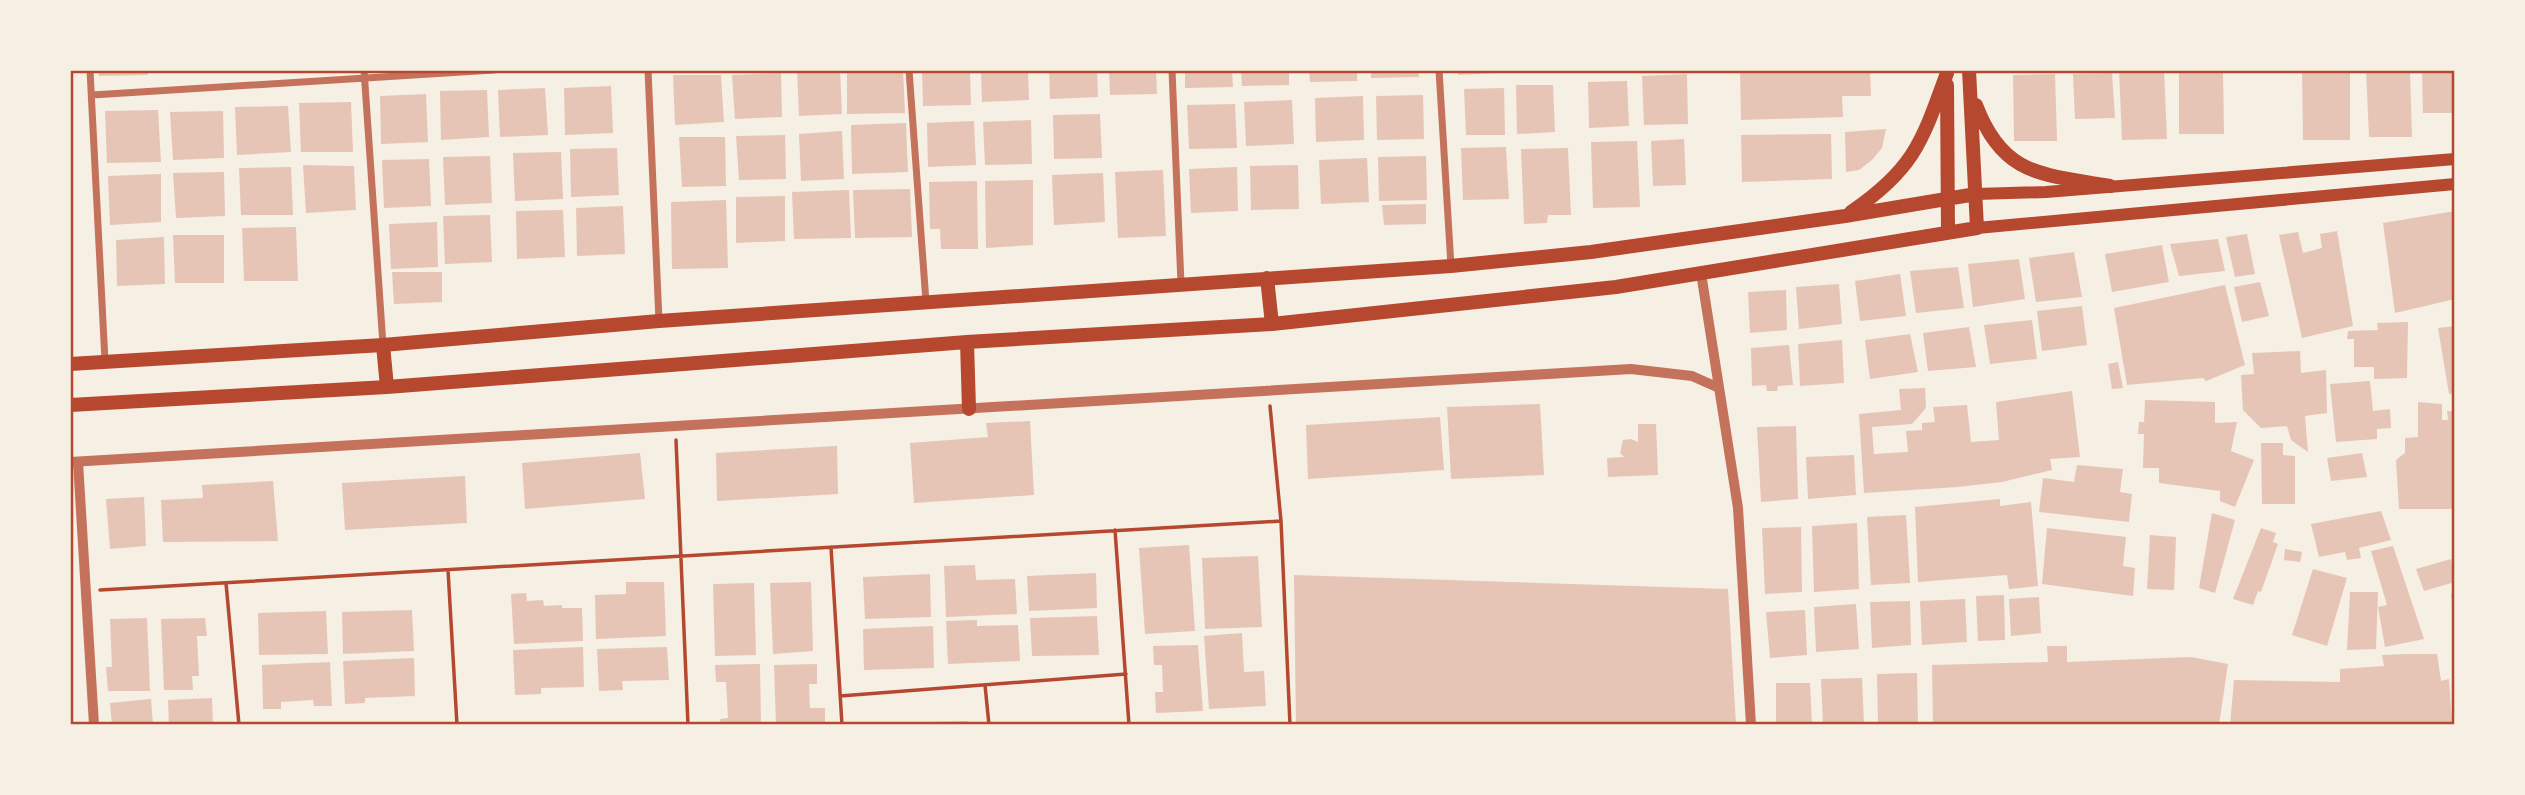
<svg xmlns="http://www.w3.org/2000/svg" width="2525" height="795" font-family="Figtree,sans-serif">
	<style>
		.building { fill: #e6c5b7 }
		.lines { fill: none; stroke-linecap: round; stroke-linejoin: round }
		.path { stroke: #b5482f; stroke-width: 3.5 }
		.minor { stroke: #c5725c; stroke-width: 7 }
		.tertiary { stroke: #c5725c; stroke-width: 10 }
		.secondary { stroke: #b5482f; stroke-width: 12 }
		.trunk { stroke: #b5482f; stroke-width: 14 }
		.neatline { fill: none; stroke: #b5482f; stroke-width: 2.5 }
	</style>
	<rect width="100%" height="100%" fill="#f6efe4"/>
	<path class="building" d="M98,70h49l1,5 -49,1z
		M797,70h43l2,44 -43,2z
		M847,70h56l2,43 -58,1z
		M922,70h48l1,35 -48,1z
		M981,70h47l1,30 -47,2z
		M1049,70h48l1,27 -48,2z
		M1109,70h47l1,24 -47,1z
		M1185,70h47l1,17 -48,1z
		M1241,70h48v15l-47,1z
		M1309,70h48v11l-47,1z
		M1371,70h47l1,7 -48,1z
		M1458,70h39v3l-39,2z
		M1515,70h21v2l-21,1z
		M1740,70h130l1,26h-29l1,21 -102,3z
		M2119,70h45l3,69 -45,1z
		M2179,70h44l1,64h-45z
		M2302,70h48v70h-47z
		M2366,70h44l2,67h-43z
		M2422,70h33v43h-32z
		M781,73l1,44 -47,2 -3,-44z
		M2112,73l3,45 -40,1 -2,-45z
		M1687,74l1,50 -44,1 -2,-49z
		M2055,74l2,67h-43l-1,-66z
		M673,75h48l3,47 -49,3z
		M1627,81l2,45 -40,2 -1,-46z
		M1516,85h37l2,47 -38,2z
		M611,86l2,47 -48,2 -1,-47z
		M545,88l3,47 -48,2 -2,-47z
		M1504,88l1,47h-39l-2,-46z
		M487,90l2,47 -48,3 -1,-49z
		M426,94l2,48 -47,2 -1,-48z
		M1423,95l1,44 -47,1 -1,-44z
		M1363,96l1,44 -48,2 -1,-44z
		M1292,100l2,44 -48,2 -2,-44z
		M351,102l2,50h-52l-2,-49z
		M1235,104l2,44 -48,1 -2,-44z
		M288,106l3,46 -54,3 -2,-48z
		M158,110l3,52 -54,1 -2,-52z
		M223,111l1,47 -51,2 -3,-48z
		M1100,114l2,44 -48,1 -1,-44z
		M1031,120l1,44 -47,1 -2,-43z
		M974,121l2,44 -48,2 -1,-44z
		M906,123l2,49 -56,2 -1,-49z
		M1886,129l-4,19 -10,12 -13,10 -13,2 -1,-40z
		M842,131l2,48 -43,2 -2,-47z
		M1831,134l1,45 -90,3 -1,-47z
		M785,135l1,44 -47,1 -3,-44z
		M679,137h46l1,49 -44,1z
		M1684,139l2,46 -33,1 -2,-45z
		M1637,141l3,66 -47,1 -2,-66z
		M1506,147l3,52 -46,1 -2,-52z
		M617,148l2,47 -48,2 -1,-48z
		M1568,148l3,67h-23l-1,8 -23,1 -3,-75z
		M561,152l2,47 -48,2 -2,-48z
		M490,156l2,47 -47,2 -2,-48z
		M1426,156l1,44 -48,1 -1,-44z
		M1367,158l2,44 -48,2 -2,-44z
		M429,159l2,47 -47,2 -2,-48z
		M303,165l51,1 2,44 -50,3z
		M1298,165l1,44 -48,1 -1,-44z
		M291,167l2,48h-52l-2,-47z
		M1237,167l1,44 -47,2 -2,-44z
		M1163,170l3,66 -48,2 -3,-66z
		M224,172l1,44 -49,2 -3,-45z
		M1103,173l2,49 -51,3 -2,-50z
		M161,174v48l-51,3 -2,-49z
		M1033,180v65l-47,3 -1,-67z
		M977,181l1,68h-37l-1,-20h-10l-1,-47z
		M910,189l2,48 -57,1 -2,-48z
		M849,190l2,48 -57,1 -2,-47z
		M785,196v45l-49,2v-46z
		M726,200l2,68 -56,1 -1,-67z
		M1426,204v20l-42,1 -2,-20z
		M623,206l2,48 -48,2 -1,-48z
		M563,210l2,47 -48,2 -1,-48z
		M2455,211v88l-60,14 -12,-90z
		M490,215l2,47 -47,2 -2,-48z
		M437,222l1,45 -47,2 -2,-45z
		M296,227l2,54h-54l-2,-53z
		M2337,231l16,95 -51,12 -23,-103 19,-3 5,21 19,-5 -2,-14z
		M2247,234l8,40 -20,3 -9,-40z
		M173,235h51v48h-49z
		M164,237l1,47 -48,2 -1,-46z
		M2218,239l7,32 -46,5 -9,-32z
		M2162,245l7,37 -57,10 -7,-38z
		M2074,252l8,45 -46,5 -7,-44z
		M2019,259l6,40 -52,8 -5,-43z
		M1958,267l6,41 -48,5 -6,-42z
		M392,272h50v30l-48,2z
		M1900,274l6,42 -46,5 -5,-40z
		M2260,282l9,34 -27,6 -8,-35z
		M1839,284l3,40 -43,5 -3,-42z
		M2225,285l20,80 -39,16 -3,-3 -76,7 -13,-77z
		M1786,290l1,40 -37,3 -2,-41z
		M2082,306l5,39 -45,6 -5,-40z
		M2032,320l5,39 -47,5 -6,-39z
		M2408,322l-1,56 -33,1v-12h-20v-28h-7l1,-8 30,-1 -1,-7z
		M2455,326v67l-6,1 -11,-66z
		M1969,327l7,40 -48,4 -5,-38z
		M1910,334l8,38 -48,7 -5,-39z
		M1842,340l2,43 -44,3 -2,-42z
		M1789,345l4,40 -15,1 -1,5h-10l-1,-6 -14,1 -1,-38z
		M2300,351l1,22 25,-3 1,43 -22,3 3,36 -17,-12 -4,-14 -26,2 -18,-18 -2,-35 13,-1 -2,-21z
		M2118,362l5,26 -11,1 -4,-25z
		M2370,381l3,30 17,-2 1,19 -14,1v10l-41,3 -6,-58z
		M1925,388l1,20 -14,16 -40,3 2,27 34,-2 -2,-21 16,-1v-7l13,-1 -2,-15 34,-2 4,37 28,-2 -3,-38 76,-11 8,66 -30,2 2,11 -50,12 -44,5 -94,6 -5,-79 42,-4 -2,-21z
		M2145,400l70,2v21l22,-1 -6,29 23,9 -19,47 -15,-6v-10l-61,-8v-15h-16l1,-34h-6l1,-12h5z
		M2418,402l24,2v16h6l-1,-9h8v98h-56l-3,-49 9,-7v-15l13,-1z
		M1540,404l4,71 -93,4 -4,-72z
		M1440,417l4,53 -136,9 -2,-54z
		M1030,421l4,74 -120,8 -4,-60 78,-6 -2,-14z
		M1638,424h18l2,51 -50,2 -1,-19 17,-1 -4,-4 3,-13 8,-1 7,3z
		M1796,426l2,73 -37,3 -4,-75z
		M2261,443h22v12l12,1v48h-33z
		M837,446l1,48 -121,7 -1,-48z
		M640,453l5,46 -120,10 -3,-46z
		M2362,453l5,24 -36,4 -4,-23z
		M1854,455l2,40 -48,4 -2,-42z
		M2077,465l46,4 -3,23 12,2 -3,28 -90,-10 4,-34 31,4z
		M465,476l2,47 -122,7 -3,-47z
		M273,481l5,60 -115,1 -2,-42 42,-2 -1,-13z
		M144,497l2,49 -36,3 -4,-50z
		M2000,499v7l31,-4 7,84 -29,3 -2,-14 -89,7 -3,-75z
		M2381,511l10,29 -32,8 2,10 -14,2 -2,-8 -26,5 -8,-33z
		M2212,513l23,7 -20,73 -16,-5z
		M1906,515l4,68 -39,2 -4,-68z
		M1857,523l2,66 -45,3 -2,-66z
		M1801,527l1,65 -37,2 -3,-66z
		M2047,528l79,9 -3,29 12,2 -2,28 -91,-12z
		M2261,528l15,5 -3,9 5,2 -17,48 -3,-1 -5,14 -20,-6z
		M2150,535l26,2 -2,53 -27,-1z
		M1189,545l6,86 -50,3 -6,-86z
		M2393,546l31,93 -39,8 -7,-40 9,-2 -16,-54z
		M2285,549l17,3 -2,10 -16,-2z
		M1258,556l4,71 -57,2 -3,-71z
		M2451,559l4,23 -31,9 -8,-22z
		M975,565l1,15 39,-1 2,35 -71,3 -2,-51z
		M2313,569l34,9 -20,68 -35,-11z
		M1096,573l1,35 -68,3 -2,-35z
		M930,574l1,43 -66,2 -2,-42z
		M1294,575l434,14 8,136h-440z
		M626,582h38l2,54 -70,3 -1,-44 31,-1z
		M811,582l2,69 -40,3 -3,-71z
		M754,583l2,72 -41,1 -2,-72z
		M2350,592h28l-2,57 -29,1z
		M526,593l1,8 16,-1 1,6 18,-1v3h20l1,33 -69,3 -3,-50z
		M2455,593v21h-2l-2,-20z
		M2004,595l1,45 -27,1 -2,-45z
		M2039,597l2,36 -30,3 -2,-37z
		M1965,599l2,43 -45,3 -2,-44z
		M1910,601l1,44 -39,3 -2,-46z
		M1856,604l3,45 -43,3 -2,-45z
		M412,610l2,41 -71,3 -1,-42z
		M1805,610l2,45 -37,3 -4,-46z
		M326,611l2,43 -69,1 -1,-42z
		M1097,616l2,39 -67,1 -2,-38z
		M147,618l3,73h-42l-2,-24h6l-2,-48z
		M205,618l2,18h-10l2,40h-7l1,14h-29l-3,-71z
		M977,620v6l41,-1 2,36 -72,3 -2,-43z
		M933,626l1,42 -70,2 -1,-41z
		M1242,633l2,39 20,-1 2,35 -57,3 -5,-73z
		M1198,645l5,66 -47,2 -1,-21h8l-1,-27h-8l-1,-19z
		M2047,646h20v16l124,-5 37,7 -9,61h-286l-1,-60 116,-3z
		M583,647l1,40 -43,1v6l-26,1 -2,-45z
		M667,647l2,33 -47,1 1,9 -24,1 -2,-42z
		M2408,654h29l4,27 8,-2 3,46h-222l4,-45 106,2v-13l44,-3 -2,-11z
		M414,658l1,38 -50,2v5l-20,1 -2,-43z
		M330,662l2,44h-18l-1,-6 -32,2v7h-18l-1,-44z
		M760,664l1,61h-40l-1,-6 8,-1 -2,-36h-10l-1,-17z
		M817,664v20h-8l1,24h15v17h-49l-2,-60z
		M1917,673l1,52h-40l-1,-51z
		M1862,678l2,47h-41l-2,-46z
		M1776,683h34l2,42h-36z
		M212,698l1,27h-44l-1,-25z
		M151,699l2,26h-41l-2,-22z
		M968,721v4h-41v-3z"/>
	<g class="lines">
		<path class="path" d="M1270,406l11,115 9,204
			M676,440l12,285
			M1115,530l14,195
			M831,547l11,178
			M448,570l9,155
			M226,583l13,142
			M100,590l1181,-69
			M985,685l4,40
			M840,696l286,-22"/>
		<path class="minor" d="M90,70l15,291
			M364,70l19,275
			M648,70l11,251
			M909,70l17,232
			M1172,70l9,214
			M1439,70l12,196
			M92,95l402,-25"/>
		<path class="tertiary" d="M1701,273l37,235 13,217
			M70,462l1561,-93 61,7 27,12
			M78,462l16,263"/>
		<path class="secondary" d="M1976,194l70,-2 409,-33
			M1977,228l478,-44"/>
		<path class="trunk" d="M1947,85l1,147
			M1976,105c27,72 67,69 134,81
			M1851,212c63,-43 71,-70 96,-139
			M1267,278l5,46
			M967,342l2,67
			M383,345l4,42
			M70,364l313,-19 276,-24 792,-55 140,-14 254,-36 131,-22
			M70,405l317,-18 580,-45 305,-18 344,-37 361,-59 -8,-158"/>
	</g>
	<rect width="2525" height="795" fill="none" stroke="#f6efe4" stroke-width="144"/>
	<rect x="72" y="72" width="2381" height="651" class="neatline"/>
</svg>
